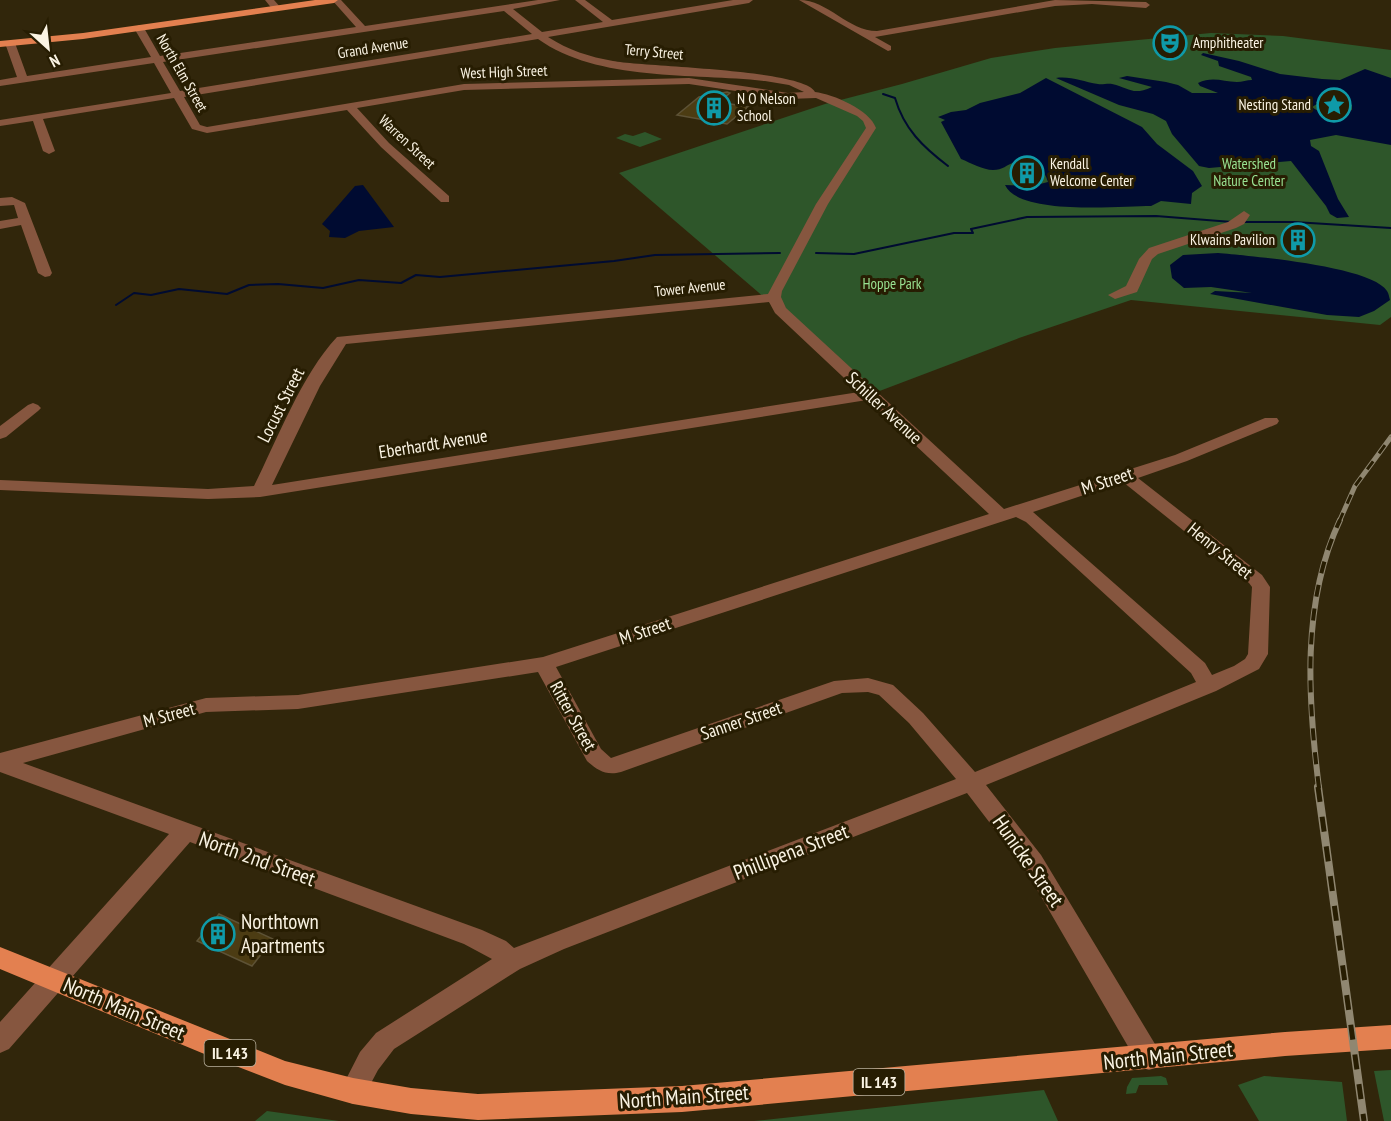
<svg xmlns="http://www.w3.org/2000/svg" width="1391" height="1121" font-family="'PT Sans Narrow',sans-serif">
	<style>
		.green { fill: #2e562a }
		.water { fill: #000b31; fill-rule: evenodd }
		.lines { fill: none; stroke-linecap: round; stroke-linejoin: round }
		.stream { stroke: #000b31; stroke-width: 2 }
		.building { fill: #4c3c13; stroke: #5d5236; stroke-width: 1.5 }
		.minor { fill: #86563f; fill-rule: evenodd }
		.major { fill: #e38050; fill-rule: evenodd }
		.rail-far2-casing { stroke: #908771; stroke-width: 5 }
		.rail-far1-casing { stroke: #908771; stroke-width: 6 }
		.rail-casing { stroke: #908771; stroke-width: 8 }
		.rail-far2 { stroke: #271d02; stroke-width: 3; stroke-dasharray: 10; stroke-linecap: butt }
		.rail-far1 { stroke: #271d02; stroke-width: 4; stroke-dasharray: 12; stroke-linecap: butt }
		.rail { stroke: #271d02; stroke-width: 5; stroke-dasharray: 15; stroke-linecap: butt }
		.labels { text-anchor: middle; stroke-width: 6; stroke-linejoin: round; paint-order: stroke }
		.far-poi-label { font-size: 15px; fill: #faf3e3; stroke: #271d02; text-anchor: start }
		.far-street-label { font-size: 15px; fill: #faf3e3; stroke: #271d02 }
		.far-park-label { font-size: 15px; fill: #98e191; stroke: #271d02 }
		.shield { fill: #271d02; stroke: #bbb3a0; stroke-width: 1.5 }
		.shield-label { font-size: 16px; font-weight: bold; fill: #faf3e3 }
		.street-label { font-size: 18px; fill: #faf3e3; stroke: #271d02 }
		.near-street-label { font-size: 21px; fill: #faf3e3; stroke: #271d02 }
		.near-poi-label { font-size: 21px; fill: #faf3e3; stroke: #271d02; text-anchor: start }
	</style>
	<rect width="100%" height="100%" fill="#31260b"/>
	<path class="green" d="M1211,33l72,3 108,14v267l-11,8 -249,-25 -112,38 -150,57 -111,-103 -139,-119 206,-69 77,-20 89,-26 64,-10z
		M645,132l17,7 -22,8 -24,-9 9,-4 8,2z
		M1391,1070v51h-7l-10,-50z
		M1161,1076l5,2 2,7h-29l-3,8 -10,1 1,-7 5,-9z
		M1264,1076l78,6 5,39h-88l-21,-36z
		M1044,1090l14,31h-304z
		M267,1111l72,10h-84z"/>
	<path class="water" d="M1203,53l36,8 41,13 42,5 18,1 25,-11 26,9v67l-55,-10 -26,5 1,6 8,5 19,48 11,18 -12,1 -7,-4 -4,-8 -35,-45 -82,7 -10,-2 -27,-32 -6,-13 -13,-7 -34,-9 -63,-27c15,-2 27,4 42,6 4,1 10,-1 14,0 18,4 20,12 40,3l-33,-9 8,-2 39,6 12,3 14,8h26l-18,-7 -2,-3c15,-7 25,-1 39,-1 5,0 10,-2 15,-2l-1,-3 -32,-11 -1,-5 -17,-6zM1334,99l18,6v5c-13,7 -29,6 -40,-3l5,-3 -1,-2z
		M1046,78l96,49 15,17 36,27 9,15 -10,7 -1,11 -30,-3 -10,5c-30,0 -132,10 -146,-21l27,1 16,-4c-4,-15 -18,-24 -33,-20 -9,3 -12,8 -22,8 -10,0 -22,-7 -32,-11l-20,-37 4,-2 -7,-3 13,-5 15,-2 14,-7 40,-10z
		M363,185l31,42 -35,4 -14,7 -16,-1 1,-6 -8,-7 33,-38z
		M1218,253c32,3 153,13 169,38 2,3 2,6 3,9l-16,11 -15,6 -32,-2 -117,-21 5,-3 37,2 -41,-6 -27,1 -12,-10 -2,-13 13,-10z"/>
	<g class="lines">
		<path class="stream" d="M883,94l12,4c9,31 28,49 53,68
			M1242,222h52l97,6
			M816,253l38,1 100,-21h19l-2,-4 56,-12 129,-1 76,6
			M116,305l18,-12 17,2 28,-6 48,5 22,-9 29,-1 45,4 36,-8 42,3 15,-8 24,2 174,-16 41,-6 125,-2"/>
	</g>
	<path class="building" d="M727,92l3,1 -11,9 29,5 -21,17 -50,-9 22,-18z
		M219,914l54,25 -21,27 -55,-25z"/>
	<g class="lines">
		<path class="minor" d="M265,0h9l7,8 -8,2z
			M332,0h9l24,26 173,-26h22l-47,9 29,23 61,-10 -28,-22h10l27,20 121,-20h20l-4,3 -201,34c20,13 42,20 65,24 31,6 191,8 202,31 18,2 55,18 61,36l-48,76 -46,87 -1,6 5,11 218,201 171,-54 90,-37h12l2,3 -2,3 -90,37 -49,17 124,97 8,12 -2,67 -9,15 -43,22 -230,94 55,70 117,194 4,9 -4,9 -9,3 -9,-3 -115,-198 -58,-76 -403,156 -44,20 -126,80 -16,21 -16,30 -9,4 -9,-4 -4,-9 20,-39 16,-19 116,-74 -28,-15 -274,-102 -181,207 -9,4v-31l169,-188 -169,-62v-19l206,-55 92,-3 245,-38 446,-143 -122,-114 -607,97 -52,2 -208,-9v-10l208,9 46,-3c23,-46 48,-112 83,-149l431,-43 48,-90 50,-76 -3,-7 -6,-5 -41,-18 -28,1 -99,-15 -225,6 -107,18 32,35 60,53v6h-8l-60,-55 -34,-37 -140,23 -15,-4 -18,-31 -131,21 12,32 -6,3 -6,-3 -10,-30 -33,5v-6l171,-27 -17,-30 -154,23v-6l17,-3 -12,-34 2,-2 8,2 12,33 124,-19 -17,-29 5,-3 5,3 16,28 196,-29zM504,11l28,23 -352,57 -17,-29zM538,39c60,43 156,34 227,42l24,4 15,7 -16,1 -99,-15 -225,6 -257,43 -7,-2 -16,-28zM769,302l6,11 84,79 -587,93 48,-99 26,-42zM1123,482l126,101 3,4 -4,67 -3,5 -11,7 -22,9 -7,-12 -172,-151zM1016,517l10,5 165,151 5,9 -221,90 -52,-59 -30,-28 -25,-7 -34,3 -223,77 -10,-9 -45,-82zM538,672l49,89c10,9 19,15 34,11l221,-79 26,-1 11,3 30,28 47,56 -442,169 -8,-7 -24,-11 -459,-167 183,-51 92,-3z
			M799,0c29,0 49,31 78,31l178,-31 91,2 4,3 -4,3 -54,-4 -37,2 -180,31 16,9v4l-3,1z
			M12,197l13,6 27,70 -2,3 -5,1 -7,-4 -17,-48 -21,4v-8l18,-3 -4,-13 -14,1v-8z
			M1244,211l6,4 -6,9 -8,4 -78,26 -6,5 -15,33 -22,7 -7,-4 18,-9 13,-27 10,-11 79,-26z
			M33,403l5,2 3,3 -3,3 -32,26 -6,2v-13l28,-21z"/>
		<path class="major" d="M315,0h23l-4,3 -251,36 -83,8v-6l83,-8z
			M0,947l285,114 68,17 58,10 67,6 204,-8 603,-54 106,-7v24l-106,7 -603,56 -204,8 -67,-6 -58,-10 -68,-19 -83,-32 -202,-84z"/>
		<g class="rail-far2-casing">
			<path id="rail-far2" d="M1339,522l16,-36 36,-49"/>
		</g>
		<g class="rail-far1-casing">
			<path id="rail-far1" d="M1319,788c-11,-88 -18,-185 21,-268"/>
		</g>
		<g class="rail-casing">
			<path id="rail" d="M1318,787l46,334"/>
		</g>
		<use href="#rail-far2" class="rail-far2"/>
		<use href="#rail-far1" class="rail-far1"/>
		<use href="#rail" class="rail"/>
	</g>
	<defs>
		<g id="theatre-ring" transform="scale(1.725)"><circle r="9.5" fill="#271d02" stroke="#0f9aa8" stroke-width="1.5"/><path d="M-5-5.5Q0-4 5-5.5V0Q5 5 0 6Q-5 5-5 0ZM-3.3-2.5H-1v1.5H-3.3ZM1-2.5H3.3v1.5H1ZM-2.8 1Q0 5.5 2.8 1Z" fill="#0f9aa8"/></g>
		<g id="sight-ring" transform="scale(1.725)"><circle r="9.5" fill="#271d02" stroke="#0f9aa8" stroke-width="1.5"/><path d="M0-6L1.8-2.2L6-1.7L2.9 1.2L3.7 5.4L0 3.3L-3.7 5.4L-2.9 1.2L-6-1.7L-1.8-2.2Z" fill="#0f9aa8"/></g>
		<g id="building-ring" transform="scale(1.725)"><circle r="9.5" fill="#271d02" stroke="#0f9aa8" stroke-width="1.5"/><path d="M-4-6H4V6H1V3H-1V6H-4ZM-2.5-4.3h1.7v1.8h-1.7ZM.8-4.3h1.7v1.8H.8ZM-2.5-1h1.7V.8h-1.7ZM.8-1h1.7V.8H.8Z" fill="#0f9aa8"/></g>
	</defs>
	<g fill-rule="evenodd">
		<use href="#theatre-ring" x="1170" y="43"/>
		<use href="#sight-ring" x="1334" y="105"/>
		<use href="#building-ring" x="714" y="108"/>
		<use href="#building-ring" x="1027" y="173"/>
		<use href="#building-ring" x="1298" y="240"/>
		<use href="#building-ring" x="218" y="934"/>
	</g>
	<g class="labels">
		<g class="far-poi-label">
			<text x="1193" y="48">Amphitheater</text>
			<text x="737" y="104">N O Nelson<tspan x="737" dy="17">School</tspan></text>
			<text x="1311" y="110" text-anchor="end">Nesting Stand</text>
			<text x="1050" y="169">Kendall<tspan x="1050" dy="17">Welcome Center</tspan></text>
			<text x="1275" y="245" text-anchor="end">Klwains Pavilion</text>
		</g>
		<g class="far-street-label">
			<text transform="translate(373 48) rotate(-9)" y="5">Grand Avenue</text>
			<text transform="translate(654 52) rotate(5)" y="5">Terry Street</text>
			<text transform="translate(504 72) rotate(-2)" y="5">West High Street</text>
			<text transform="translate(182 73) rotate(60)" y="5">North Elm Street</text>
			<text transform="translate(407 142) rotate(43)" y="5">Warren Street</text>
			<text transform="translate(690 288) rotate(-6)" y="5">Tower Avenue</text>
		</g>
		<g class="far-park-label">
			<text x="1249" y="169">Watershed<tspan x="1249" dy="17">Nature Center</tspan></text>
			<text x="892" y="289">Hoppe Park</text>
		</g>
		<g class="shield">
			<rect x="204.5" y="1040" width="51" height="26" rx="4.5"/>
			<rect x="853.5" y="1069" width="51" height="26" rx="4.5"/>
		</g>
		<g class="shield-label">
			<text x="230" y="1059">IL 143</text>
			<text x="879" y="1088">IL 143</text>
		</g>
		<g class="street-label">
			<text transform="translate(281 405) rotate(-63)" y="6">Locust Street</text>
			<text transform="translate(884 408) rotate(43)" y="6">Schiller Avenue</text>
			<text transform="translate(433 444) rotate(-9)" y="6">Eberhardt Avenue</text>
			<text transform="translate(1107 481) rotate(-18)" y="6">M Street</text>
			<text transform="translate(1220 551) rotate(39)" y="6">Henry Street</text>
			<text transform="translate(645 631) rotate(-18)" y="6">M Street</text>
			<text transform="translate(169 715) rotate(-15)" y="6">M Street</text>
			<text transform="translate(573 716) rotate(61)" y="6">Ritter Street</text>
			<text transform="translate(741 721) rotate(-19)" y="6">Sanner Street</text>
		</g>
		<g class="near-street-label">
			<text transform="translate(791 852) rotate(-21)" y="7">Phillipena Street</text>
			<text transform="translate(257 859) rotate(20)" y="7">North 2nd Street</text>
			<text transform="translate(1028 861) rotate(55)" y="7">Hunicke Street</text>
			<text transform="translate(124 1009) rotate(23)" y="7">North Main Street</text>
			<text transform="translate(1168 1056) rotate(-6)" y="7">North Main Street</text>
			<text transform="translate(684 1097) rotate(-4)" y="7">North Main Street</text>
		</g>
		<g class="near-poi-label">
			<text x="241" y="929">Northtown<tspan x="241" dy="24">Apartments</tspan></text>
		</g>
	</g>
	<g transform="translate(48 48) rotate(153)" stroke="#271d02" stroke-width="4.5" paint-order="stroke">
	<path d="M0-4.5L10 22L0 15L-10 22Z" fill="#faf3e3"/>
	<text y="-9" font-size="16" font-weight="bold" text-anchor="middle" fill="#faf3e3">N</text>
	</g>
</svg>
